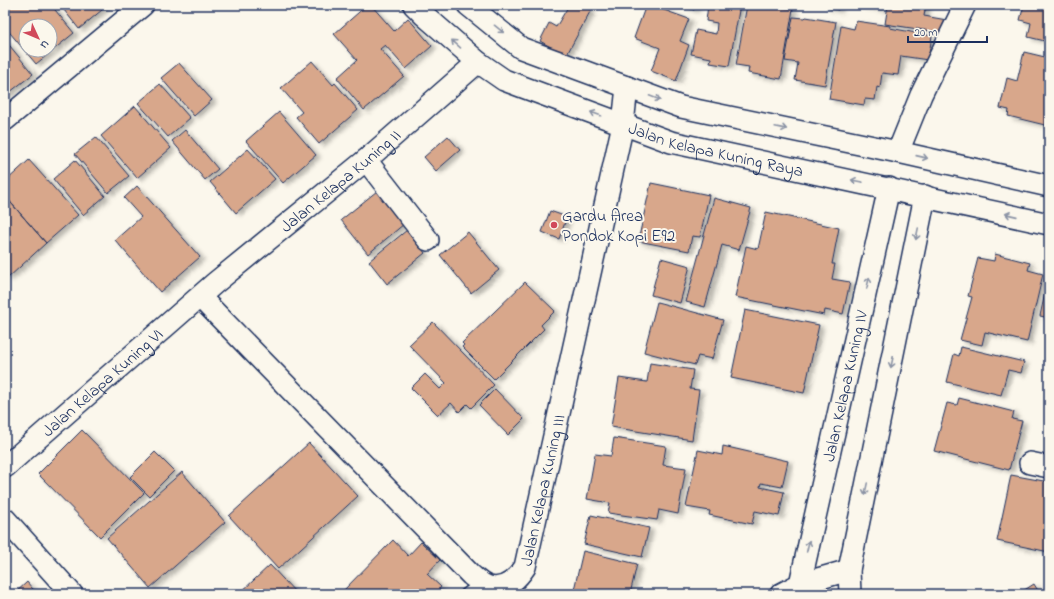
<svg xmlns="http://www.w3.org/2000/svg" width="1054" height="599" font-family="'Indie Flower',sans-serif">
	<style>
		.building { fill: #d8a78b; stroke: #1b2f5e; fill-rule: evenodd; filter: url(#shadow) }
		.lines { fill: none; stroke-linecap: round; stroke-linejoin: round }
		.lane-casing { stroke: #1b2f5e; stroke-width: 13 }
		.street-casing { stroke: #1b2f5e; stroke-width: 24 }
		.lane { stroke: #fbf7ec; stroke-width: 10 }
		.street { stroke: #fbf7ec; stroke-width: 21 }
		.oneway { stroke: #8b93a5 }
		.poi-dot { fill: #d1495b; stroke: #fbf7ec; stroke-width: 1.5 }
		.labels { text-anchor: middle; stroke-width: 4; stroke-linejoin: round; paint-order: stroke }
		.street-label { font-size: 17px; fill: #1b2f5e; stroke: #fbf7ec }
		.poi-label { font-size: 17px; fill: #1b2f5e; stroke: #fbf7ec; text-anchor: start }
	</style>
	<defs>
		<filter id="shadow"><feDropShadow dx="4.5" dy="2.5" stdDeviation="2" flood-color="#0004"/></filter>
	</defs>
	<rect width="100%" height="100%" fill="#fbf7ec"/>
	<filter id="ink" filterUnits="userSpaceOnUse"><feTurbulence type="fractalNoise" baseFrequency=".025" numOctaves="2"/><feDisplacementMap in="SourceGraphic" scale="8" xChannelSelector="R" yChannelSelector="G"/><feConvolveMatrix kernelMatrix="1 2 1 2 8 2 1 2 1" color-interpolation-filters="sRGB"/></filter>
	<g filter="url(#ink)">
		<path class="building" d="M5,5h46l23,28 -38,31 -31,-37zM26,26h24v24h-24z
			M60,5h48l-29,24z
			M367,5h4l23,26 14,-13 24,28 -26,23 -21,-24 -5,4 24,27 -40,34 -27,-32 20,-18 -23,-26z
			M569,5h14l8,5 -25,46 -26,-15 9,-18 7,4z
			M646,5h4l39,14 -9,22 9,4 -13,36 -25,-10 9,-23 -26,-10z
			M681,5h15l-2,5z
			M708,5h32l-11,61 -19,-3 1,-5 -20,-4 5,-24 20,4 1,-11 -11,-2z
			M747,5l12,2 1,-2h7l26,4 -12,70 -33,-6 1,-6 -13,-2z
			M826,5h13l-1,5 -12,-3z
			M858,5h25l-1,4z
			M888,5h38l-2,11 23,4 -3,13 -59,-9z
			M1024,5h25v37l-21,-5 3,-14 -11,-3z
			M793,17l12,1 1,-1 30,5 -11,63 -30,-5 3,-17 -13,-2z
			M856,21l34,5v2l42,8 -4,24 -27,-4 -3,19 -16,-2 -2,15 -3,-1 -2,13 -10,-1 -1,6 -35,-6 12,-73 13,3z
			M5,40l28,34 -28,22z
			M1024,52l25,6v68l-41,-10 1,-6 -9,-2 7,-30 10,3z
			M312,61l21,24 2,-2 23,27 -39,34 -23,-27 6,-5 -21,-24z
			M179,63l33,37 -18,16 -33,-38z
			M160,84l30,34 -22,19 -30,-34z
			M135,106l36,42 -34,30 -36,-42z
			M279,112l37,43 -33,28 -37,-42z
			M185,130l33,39 -13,11 -33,-39z
			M448,136l12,14 -24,21 -12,-14z
			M96,137l33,39 -21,17 -33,-39z
			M248,149l27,30 -39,34 -26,-31z
			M29,160l49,55 -32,28 -41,-47v-14z
			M75,160l30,36 -22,19 -30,-36z
			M651,183l58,12 -9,42 -8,-1 -3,15 -51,-10z
			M137,186l63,71 -40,35 -45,-52 26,-23 -17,-19z
			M377,191l27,33 -36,30 -27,-34z
			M5,196l41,47 -38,35 -3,-3z
			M714,198l37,10 -12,42 -17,-5 -17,62 -19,-5z
			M550,211l17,6 -8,22 -17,-7z
			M766,212l73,16 -7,36h3l-3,15 18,3 -7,32 -18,-4 -1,5 -89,-18 11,-51 12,3z
			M407,230l18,23 -38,31 -18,-23z
			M468,232l31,38 -28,23 -31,-38z
			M995,254l35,9 -2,7 15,4 -16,68 -42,-10 -3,13 -22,-5 12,-43 -4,-1 10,-38 16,3z
			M661,258l29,8 -10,37 -29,-8z
			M1049,274v44l-9,-2z
			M525,282l30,29 -14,14 3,4 -50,50 -32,-32 2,-2 -2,-2z
			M657,302l66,18 -11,39 -14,-3 -3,9 -51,-13z
			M745,310l74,15 -15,68 -73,-15z
			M433,322l61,63 -23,23 -4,-4 -8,8 -8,-9 -13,12 -27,-27 14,-14 15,15 6,-6 -37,-38z
			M961,347l63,15 -3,11 -13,-3 -7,25 -54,-13 7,-28 5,2z
			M650,363l43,7 -3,19 9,1 -7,50 -81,-13 8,-49 28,4z
			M495,389l29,30 -16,16 -29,-30z
			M959,398l55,14 -2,7 10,2 -13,49 -75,-19 13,-48 10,2z
			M82,430l62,63 -44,44 -62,-63z
			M614,438l52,8 -3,19 23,3 -8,46 -19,-4 -2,10 -49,-7 2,-10 -23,-4 8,-45 16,2z
			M309,443l49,53 -80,73 -49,-53z
			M723,446l65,15 -6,26 -21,-4 -1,4 24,5 -5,24 -24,-5 -3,13 -43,-9 1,-4 -24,-4 12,-57 24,5z
			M155,452l19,19 -25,25 -19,-19z
			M182,472l43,50 -75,66 -43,-50z
			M1011,475l38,7v70l-52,-11z
			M591,515l58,13 -7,29 -58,-13z
			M393,540l15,16 13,-14 19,18 -13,14 14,13 -6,7h-95z
			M583,551l54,13 -7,30h-57z
			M270,565l27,29h-58z
			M27,582l10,12h-23z
			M1034,584l6,10h-22z"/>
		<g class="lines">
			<g class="lane-casing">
				<path id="lane" d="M466,594l15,-11"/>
			</g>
			<g class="street-casing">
				<g id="street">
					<path id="s1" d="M414,5l10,10 54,47 26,18 167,62 378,82"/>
					<path d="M468,5l53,43 160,59 217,45 151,34"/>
					<path d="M5,120l138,-115"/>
					<path d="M898,152l23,-57 44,-90"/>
					<path d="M366,160l62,80"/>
					<path id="s2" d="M200,297l271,278c5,4 11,10 18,12 16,4 28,-8 36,-20l98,-443 4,-37"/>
					<path d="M1030,463l19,4"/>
					<path id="s3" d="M5,467l210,-184 151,-123 112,-98"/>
					<path d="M5,519l67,75"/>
					<path id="s4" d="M800,584l89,-396"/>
					<path d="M781,594l19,-10 49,-14"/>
					<path d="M850,594l-1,-24 76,-374"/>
				</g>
			</g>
			<use href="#lane" class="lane"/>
			<use href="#street" class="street"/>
		</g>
		<defs><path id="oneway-shaft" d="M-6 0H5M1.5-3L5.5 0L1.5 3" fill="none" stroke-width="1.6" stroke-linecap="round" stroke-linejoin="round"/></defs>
		<g class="oneway">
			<use href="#oneway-shaft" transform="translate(499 29) rotate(39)"/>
			<use href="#oneway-shaft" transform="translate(456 44) rotate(-139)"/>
			<use href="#oneway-shaft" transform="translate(655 98) rotate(21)"/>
			<use href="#oneway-shaft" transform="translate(596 114) rotate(-160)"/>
			<use href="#oneway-shaft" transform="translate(781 128) rotate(12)"/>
			<use href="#oneway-shaft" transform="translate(922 157) rotate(13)"/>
			<use href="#oneway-shaft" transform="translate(857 181) rotate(-168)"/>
			<use href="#oneway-shaft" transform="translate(1011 215) rotate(-167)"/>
			<use href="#oneway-shaft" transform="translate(917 234) rotate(102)"/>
			<use href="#oneway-shaft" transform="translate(868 283) rotate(-77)"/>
			<use href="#oneway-shaft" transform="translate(892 362) rotate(102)"/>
			<use href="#oneway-shaft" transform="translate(866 489) rotate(102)"/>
			<use href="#oneway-shaft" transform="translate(808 546) rotate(-77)"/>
		</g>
	</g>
	<circle class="poi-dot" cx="554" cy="225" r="4"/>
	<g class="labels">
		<g class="street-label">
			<text dy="6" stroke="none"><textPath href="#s1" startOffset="341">Jalan Kelapa Kuning Raya</textPath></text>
			<text dy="6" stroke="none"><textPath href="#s3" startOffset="441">Jalan Kelapa Kuning II</textPath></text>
			<text dy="6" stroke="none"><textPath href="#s3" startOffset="129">Jalan Kelapa Kuning VI</textPath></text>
			<text dy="6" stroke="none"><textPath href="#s4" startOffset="203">Jalan Kelapa Kuning IV</textPath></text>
			<text dy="6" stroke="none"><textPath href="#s2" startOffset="533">Jalan Kelapa Kuning III</textPath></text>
		</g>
		<g class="poi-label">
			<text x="562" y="221">Gardu Area<tspan x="562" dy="20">Pondok Kopi E92</tspan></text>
		</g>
	</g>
	<rect width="1054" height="599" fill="none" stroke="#fbf7ec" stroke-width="20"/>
	<rect x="10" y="10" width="1034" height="579" fill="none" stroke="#1b2f5e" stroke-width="1.5" filter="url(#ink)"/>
	<g transform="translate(38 38) rotate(134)"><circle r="19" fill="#fbf7ec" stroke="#a1a7b3"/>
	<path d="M0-3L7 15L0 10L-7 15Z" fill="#d1495b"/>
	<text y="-6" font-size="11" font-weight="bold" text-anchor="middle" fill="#1b2f5e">U</text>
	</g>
	<path d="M908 36v6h79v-6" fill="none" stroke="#1b2f5e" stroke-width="2"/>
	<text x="914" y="36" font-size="12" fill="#1b2f5e" stroke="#fbf7ec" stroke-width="3" paint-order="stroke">20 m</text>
</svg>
